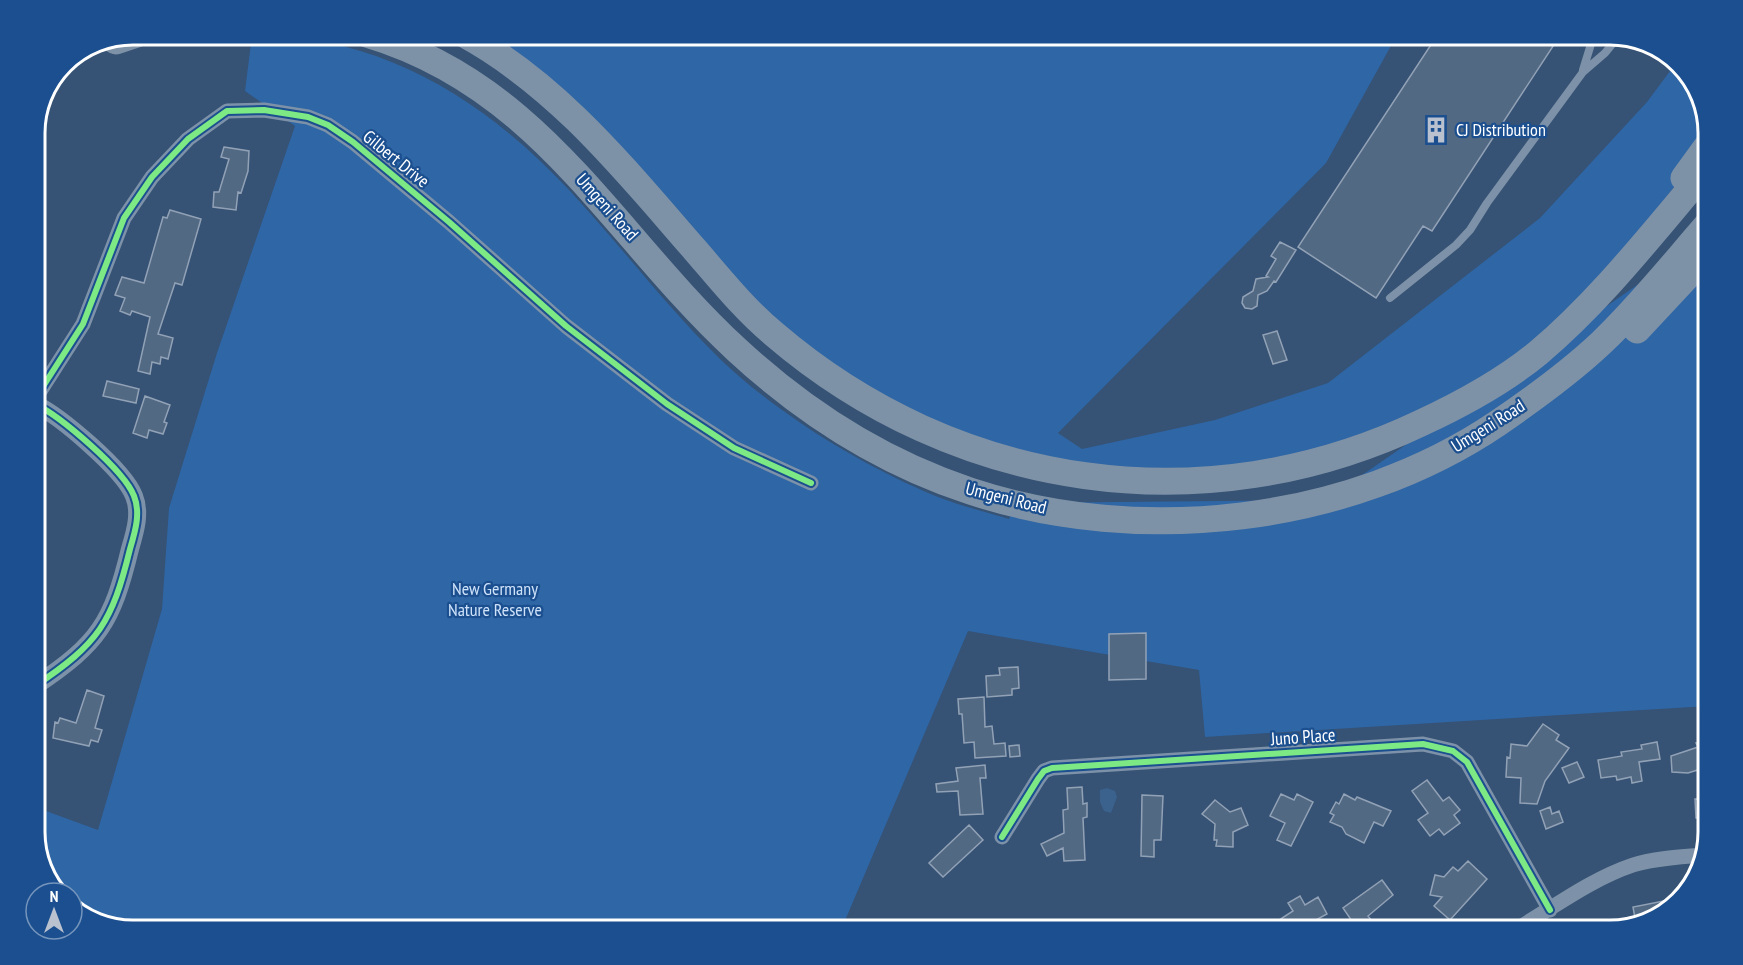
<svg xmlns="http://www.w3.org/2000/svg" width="1743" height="965" font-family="'PT Sans Narrow',sans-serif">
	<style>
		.green { fill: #2f66a5 }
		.water { fill: #3b618d }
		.building { fill: #526984; stroke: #92a2b6; stroke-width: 1.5 }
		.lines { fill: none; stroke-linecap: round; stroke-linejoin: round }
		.service { stroke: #7d92a8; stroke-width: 8 }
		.minor { stroke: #7d92a8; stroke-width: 15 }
		.tertiary { stroke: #7d92a8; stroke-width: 18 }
		.motorway { stroke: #7e92a7; stroke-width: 27 }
		.cycleway-casing { stroke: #1b4f8f; stroke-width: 10 }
		.cycleway { stroke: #7ce984; stroke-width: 6 }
		.labels { text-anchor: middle; stroke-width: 4.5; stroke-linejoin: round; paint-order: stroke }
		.poi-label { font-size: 18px; fill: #fff; stroke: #1b4f8f; text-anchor: start }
		.street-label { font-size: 18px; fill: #fff; stroke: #1b4f8f }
		.park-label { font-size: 18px; fill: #cfe3fa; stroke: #1b4f8f }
		.rim { fill: none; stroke: #fff; stroke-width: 3 }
	</style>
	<rect width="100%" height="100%" fill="#365274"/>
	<path class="green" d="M252,35c130,0 232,64 319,157 50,54 95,114 148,166 58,56 145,109 219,139 23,9 48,15 71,22l6,-16 311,-3 382,-264v470l-503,31 -6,-67 -231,-39 -127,299h-708l-49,-12 -12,-12v-13h-14c-20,-18 -23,-60 -23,-86l63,23 64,-221 7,-101 48,-155 78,-227 -50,-35z
		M465,35h932l-71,128 -268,270 24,16 133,-29 113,-37 212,-165 107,-116 29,-39 16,15 16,48v17l-98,127 -128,117 -221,86 -226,-7 -226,-103 -231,-247z"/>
	<path class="water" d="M1107,788l8,3 2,6 -6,16 -7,-2 -4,-9v-12z"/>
	<path class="building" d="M1438,34h123l-129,197 -9,-5 -47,72 -78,-51z
		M224,147l25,4 -1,20 -7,22 -3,-1 -2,18 -23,-3 1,-15h5l10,-33 -8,-2z
		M170,210l31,9 -19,66 -7,-2 -17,51 15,4 -5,21 -7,-2 -1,7 -8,-2 -2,12 -12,-3 12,-54 -18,-6 -2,4 -10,-4 5,-13 -10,-3 7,-18 22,6 19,-66 4,1z
		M1280,242l16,8 -20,32 -2,-1 -7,10 -9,4 -1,11 -5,3 -7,-1 -3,-5 1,-6 10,-6 3,-12 12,-2 -2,-1 10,-17 -5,-3z
		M1277,331l10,29 -14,4 -10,-29z
		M107,381l32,8 -3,14 -33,-7z
		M145,396l25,9 -6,17 3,1 -4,11 -14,-4 -2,8 -14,-5z
		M1146,633v46l-37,1v-46z
		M1018,667l1,21 -7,1v6l-25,2 -1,-21 14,-1 -1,-7z
		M87,690l17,6 -9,32 7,2 -4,12 -7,-2 -2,6 -36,-8 2,-16 3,1 2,-5 16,5z
		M984,697l1,30 7,-1 2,18 11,-1 1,13 -31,2 -1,-16 -10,1 -2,-29h-3l-1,-15z
		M1543,724l16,11 -3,5 13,8 -24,33 -8,23 -17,-1 1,-25 -15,-1 1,-20 3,1 1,-14 16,2z
		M1706,740l2,4v30l-4,-6 -16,5 -16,-1 -1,-16 27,-9 -2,-4z
		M1657,742l3,17 -21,3 3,19 -10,2 -1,-6 -14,3 -1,-4 -15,2 -3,-18 24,-4 -1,-4 21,-3 -1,-4z
		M1019,745l1,11 -10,1 -1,-11z
		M1577,762l7,15 -15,6 -7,-15z
		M985,765l1,13h-6l3,36 -23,1 -2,-24 -21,1 -1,-8 22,-3 -2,-13z
		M1427,780l16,21 6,-4 11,13 -6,5 6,8 -16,12 -5,-6 -9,7 -12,-16 10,-7 -16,-22z
		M1082,787l1,17 4,-1v14l-4,1 2,42 -21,1 -1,-13 -16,8 -6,-12 23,-11 -1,-23 5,-1 -1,-21z
		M1281,794l13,6 3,-6 16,8 -22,44 -14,-6 8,-17 -15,-7z
		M1344,794l11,6 2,-3 34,14 -8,15 -9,-4 -10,21 -18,-9 -4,-7 -12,-5 4,-7 -4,-2 6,-11 3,2z
		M1142,795l21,1 -2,44h-7v17l-13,-1z
		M1695,799h13v19h-12z
		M1215,800l15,12 11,-4 7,17 -15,7v15l-17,-1 1,-6h-3l1,-16 -13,-10z
		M1550,807l2,7 7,-3 4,11 -17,7 -6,-18z
		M969,825l14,15 -40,37 -14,-14z
		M1468,861l19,18 -37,41 -16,-14 8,-9 -12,-2 5,-20 9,2 9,-10 5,4z
		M1382,880l11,15 -25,21 4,5 -14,9 -15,-22z
		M1300,896l5,9 13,-8 9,17 -13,7 6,9h-39l-5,-8 17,-11 -5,-8z
		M1679,898l-19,19 -24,7 -3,-17z"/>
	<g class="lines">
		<path class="service" d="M1583,70l8,-26 7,-10
			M1390,298l66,-53 14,-15 17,-27 96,-131 22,-19 13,-16"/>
		<path class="minor" d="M35,399l48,-75 41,-106 28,-41 36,-38 39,-28 37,-1 44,7 20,8 25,17 96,80 117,104 101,78 67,44 77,35
			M1002,837l36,-58 6,-8 8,-3 371,-24 30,7 14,11 83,148
			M1515,930c38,-22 76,-51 118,-65 22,-7 47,-8 69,-10"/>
		<path class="tertiary" d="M35,404c25,12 89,66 99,92 7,17 1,36 -4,53 -18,74 -31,94 -95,137"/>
		<path class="motorway" d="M367,34c175,52 245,201 370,316 67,62 145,112 233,141 170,56 379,33 528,-68 35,-24 71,-50 102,-79 39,-37 73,-80 108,-120
			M464,34c95,52 162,137 232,217 25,29 49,59 78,83 182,156 431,192 647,89 41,-19 83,-42 117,-70 64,-54 116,-122 170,-185
			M116,41l21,-7
			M1684,178l24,-33
			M1637,330l71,-76"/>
		<g class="cycleway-casing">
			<path id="cycleway" d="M35,399l48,-75 41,-106 28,-41 36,-38 39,-28 37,-1 44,7 20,8 25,17 96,80 117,104 101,78 67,44 77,35
				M35,404c25,12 89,66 99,92 7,17 1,36 -4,53 -18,74 -31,94 -95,137
				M1002,837l36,-58 6,-8 8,-3 371,-24 30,7 14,11 83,148"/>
		</g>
		<use href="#cycleway" class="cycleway"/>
	</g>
	<defs>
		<g id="building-bare" transform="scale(2.07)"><path d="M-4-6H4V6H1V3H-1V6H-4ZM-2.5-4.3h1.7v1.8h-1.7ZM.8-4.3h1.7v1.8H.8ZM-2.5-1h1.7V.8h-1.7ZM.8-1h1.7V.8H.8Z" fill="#b9c2ce" stroke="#1b4f8f" stroke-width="2.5" paint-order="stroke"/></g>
	</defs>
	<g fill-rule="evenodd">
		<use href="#building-bare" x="1436" y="130"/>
	</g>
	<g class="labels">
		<g class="poi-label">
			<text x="1456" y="136">CJ Distribution</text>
		</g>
		<g class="street-label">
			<text transform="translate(396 159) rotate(39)" y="6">Gilbert Drive</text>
			<text transform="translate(607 207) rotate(48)" y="6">Umgeni Road</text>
			<text transform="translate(1488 426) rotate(-32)" y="6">Umgeni Road</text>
			<text transform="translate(1006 498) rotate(14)" y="6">Umgeni Road</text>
			<text transform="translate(1303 737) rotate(-4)" y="6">Juno Place</text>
		</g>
		<g class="park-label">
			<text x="495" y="595">New Germany<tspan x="495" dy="21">Nature Reserve</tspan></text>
		</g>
	</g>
	<path d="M0 0H1743V965H0ZM133 45H1610A88 88 0 0 1 1698 133V832A88 88 0 0 1 1610 920H133A88 88 0 0 1 45 832V133A88 88 0 0 1 133 45Z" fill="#1b4f8f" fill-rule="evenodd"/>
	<path class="rim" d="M133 45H1610A88 88 0 0 1 1698 133V832A88 88 0 0 1 1610 920H133A88 88 0 0 1 45 832V133A88 88 0 0 1 133 45Z"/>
	<g transform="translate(54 911)"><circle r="28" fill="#1b4f8f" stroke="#7695bc" stroke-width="1.5"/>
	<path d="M0-4.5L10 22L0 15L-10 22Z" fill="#b9c2ce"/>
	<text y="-9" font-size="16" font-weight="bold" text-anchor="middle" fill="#ffffff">N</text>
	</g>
</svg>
